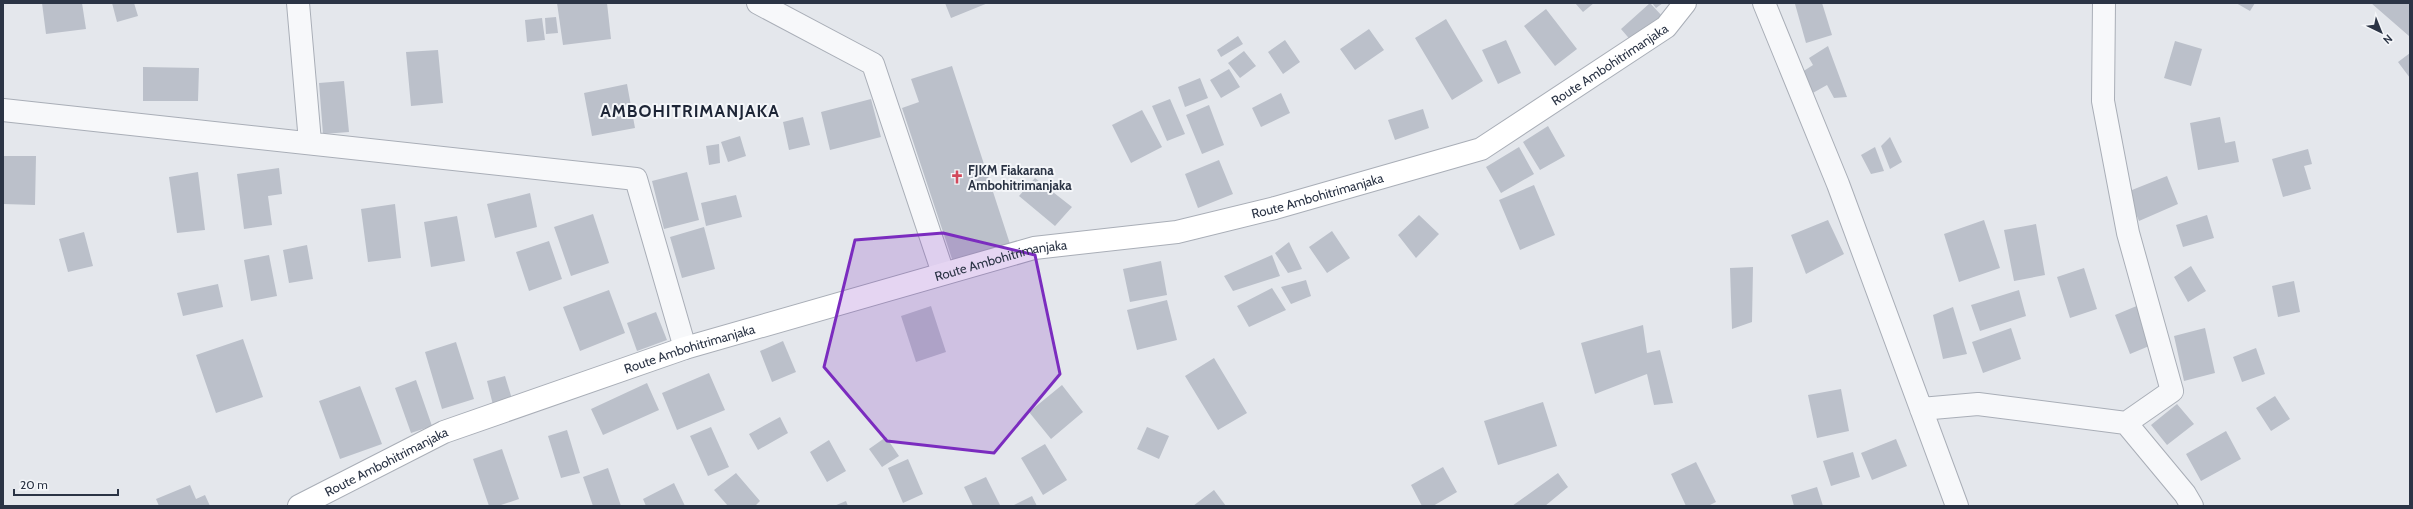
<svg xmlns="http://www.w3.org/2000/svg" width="2413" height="509" font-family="Cabin,sans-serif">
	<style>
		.building { fill: #bbc0ca }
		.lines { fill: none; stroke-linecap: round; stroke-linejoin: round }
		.street-casing { stroke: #a9aeb7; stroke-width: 24 }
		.secondary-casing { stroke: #a9aeb7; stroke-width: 24 }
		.street { stroke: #f7f8fa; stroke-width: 22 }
		.secondary { stroke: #fff; stroke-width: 22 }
		.marked { fill: #7b2cbf; fill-opacity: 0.2; stroke: #7b2cbf; stroke-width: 3; stroke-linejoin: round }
		.labels { text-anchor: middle; stroke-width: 4; stroke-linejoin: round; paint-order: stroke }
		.street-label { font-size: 13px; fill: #2b3445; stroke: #f4f6f9 }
		.poi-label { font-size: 13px; font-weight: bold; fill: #2b3445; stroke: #f4f6f9; text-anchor: start }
		.district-label { font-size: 17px; font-weight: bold; letter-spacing: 1px; fill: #1d2536; stroke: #f4f6f9 }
	</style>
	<rect width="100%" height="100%" fill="#e4e7ec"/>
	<path class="building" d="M42,3h40l4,26 -40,5z
		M112,3h22l4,13 -21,6z
		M557,3h50l4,36 -48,6z
		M945,3h43l-37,15z
		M1575,3h19l-11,9z
		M1650,3l13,14 -30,26 -12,-14z
		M1652,3h11l-7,5z
		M1800,3h22l10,32 -26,8 -11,-39z
		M2236,3h19l-5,8z
		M2371,3h39v32l-1,1z
		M1546,9l31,40 -22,17 -31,-40z
		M556,17l2,16 -12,1 -1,-16z
		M542,18l3,22 -18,2 -2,-22z
		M1446,19l37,62 -31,19 -37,-62z
		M1369,29l15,21 -29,20 -15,-21z
		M1238,36l5,8 -22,13 -4,-7z
		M1285,40l15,22 -17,12 -15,-22z
		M1506,40l15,33 -23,11 -16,-34z
		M2175,41l27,8 -11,37 -27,-8z
		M1828,46l19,51 -13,1 -7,-13 -16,9 -12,-20 14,-9 -4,-7z
		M438,50l5,53 -32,3 -5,-54z
		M1244,51l12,15 -16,12 -12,-15z
		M2410,53v25l-12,-16z
		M952,66l59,181 -57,18 -52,-157 17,-6 -8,-23z
		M143,67l56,1 -1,33h-55z
		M1229,69l11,18 -19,11 -11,-18z
		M1200,78l8,20 -23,9 -7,-20z
		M344,81l5,51 -26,2 -4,-51z
		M627,84l8,44 -43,8 -8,-43z
		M1281,93l9,20 -29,14 -9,-19z
		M871,99l10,38 -51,13 -9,-38z
		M1170,99l15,35 -18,7 -15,-35z
		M1209,105l15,40 -22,9 -16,-39z
		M1423,109l6,19 -34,12 -7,-20z
		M1142,110l20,37 -31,16 -19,-38z
		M803,117l7,28 -21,5 -6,-28z
		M2220,117l5,26 10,-2 4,21 -41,8 -8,-47z
		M1548,126l17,30 -25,14 -17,-28z
		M740,136l6,20 -18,6 -7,-20z
		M1890,137l12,25 -12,7 -9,-23z
		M719,144l1,19 -11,2 -3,-19z
		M1519,147l15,27 -33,19 -15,-26z
		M1875,147l9,24 -13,3 -10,-19z
		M2308,149l4,15 -8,2 7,23 -28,8 -11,-38z
		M3,156h33l-1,49 -32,-1z
		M1219,160l14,34 -35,14 -13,-34z
		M279,168l3,26 -14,2 4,29 -28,4 -7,-55z
		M198,172l7,58 -28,3 -8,-56z
		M687,172l12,48 -35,9 -12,-48z
		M2167,176l11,28 -39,17 -12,-29z
		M1035,178l37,29 -17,19 -36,-30z
		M1534,185l21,50 -35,15 -21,-50z
		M530,193l7,34 -42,11 -8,-34z
		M736,195l6,22 -36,9 -5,-23z
		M395,204l6,54 -33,4 -7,-53z
		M593,214l16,49 -38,13 -17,-49z
		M1419,215l20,19 -23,24 -18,-23z
		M2207,215l7,23 -31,9 -7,-22z
		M457,216l8,45 -34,6 -7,-45z
		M1828,220l16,34 -38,20 -15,-39z
		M1984,220l16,48 -41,14 -15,-48z
		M2036,224l9,51 -31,6 -10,-51z
		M704,227l11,42 -33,9 -12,-41z
		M1332,231l18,27 -23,15 -18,-26z
		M84,232l9,34 -25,6 -9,-33z
		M549,241l13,38 -33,12 -13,-39z
		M1289,242l13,27 -14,4 -13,-20z
		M307,245l6,34 -24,4 -6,-33z
		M269,255l8,41 -26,5 -7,-41z
		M1272,255l8,21 -47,15 -9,-15z
		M1161,261l6,34 -37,7 -7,-33z
		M2191,266l15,25 -18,11 -14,-25z
		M1753,267l-1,55 -20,7 -2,-61z
		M2084,268l13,41 -27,9 -13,-41z
		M1306,280l5,16 -20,8 -10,-17z
		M2294,281l6,31 -22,5 -6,-31z
		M218,284l5,23 -40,9 -6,-23z
		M1272,288l14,22 -37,17 -12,-21z
		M609,290l16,43 -45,18 -17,-44z
		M2019,290l7,26 -46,15 -9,-26z
		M1167,300l10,40 -40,10 -10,-40z
		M2139,305l15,39 -24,10 -15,-39z
		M931,306l15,46 -30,10 -15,-46z
		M1953,307l14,47 -24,5 -10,-44z
		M656,312l11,28 -30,11 -10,-28z
		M1643,325l4,28 13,-3 13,53 -19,2 -7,-31 -52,20 -14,-51z
		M2011,328l10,31 -38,14 -11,-31z
		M2205,328l10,45 -31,8 -10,-45z
		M243,339l20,58 -47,16 -20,-58z
		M783,341l13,31 -24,10 -12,-31z
		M456,342l18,57 -32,10 -17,-57z
		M2256,348l9,26 -23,8 -9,-25z
		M1214,358l33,55 -29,17 -33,-54z
		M709,373l16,37 -48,20 -15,-37z
		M505,376l7,23 -19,6 -6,-24z
		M416,380l16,46 -21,7 -16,-45z
		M647,383l12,27 -56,25 -12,-26z
		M1062,385l21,27 -32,27 -22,-27z
		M360,386l22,58 -42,15 -21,-58z
		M1841,389l8,42 -32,7 -9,-43z
		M2275,396l15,23 -19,12 -15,-23z
		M1543,402l14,44 -59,19 -14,-44z
		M2177,404l17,20 -27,21 -16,-20z
		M780,417l8,16 -30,17 -9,-16z
		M711,427l18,40 -21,9 -18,-40z
		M1147,427l22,9 -10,23 -22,-10z
		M567,430l13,43 -19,5 -13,-42z
		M2226,431l15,28 -40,22 -15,-27z
		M886,437l13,19 -17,11 -13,-18z
		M1896,439l11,27 -35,14 -11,-27z
		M829,440l17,31 -19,11 -17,-30z
		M1045,444l22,36 -24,15 -22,-37z
		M502,449l17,50 -21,7h-9l-16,-47z
		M1853,452l7,25 -29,9 -8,-25z
		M908,459l15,35 -20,9 -15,-35z
		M1696,462l20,40 -8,4h-22l-15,-32z
		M1443,467l14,25 -24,14h-11l-11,-21z
		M608,468l13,38h-28l-10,-29z
		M736,473l24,28 -5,5h-27l-14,-16z
		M1558,473l10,14 -23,19h-33z
		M986,477l14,28 -27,1 -9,-19z
		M674,483l11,23h-39l-3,-7z
		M190,485l6,14 9,-4 5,11h-51l-3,-7z
		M1817,487l6,19h-29l-3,-11z
		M1214,490l12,16h-33z
		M1032,496l5,10h-22l-1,-1z
		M846,501l2,5h-14z"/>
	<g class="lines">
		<g class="street-casing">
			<path id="street" d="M298,3l12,139
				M758,3l115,61 70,209
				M1764,3l74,181 119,322
				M3,110l633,69 49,169
				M1921,409l57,-5 148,19 46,-32 -44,-158 -25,-132 1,-98
				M2126,423l59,71 7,12"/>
		</g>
		<g class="secondary-casing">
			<g id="secondary">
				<path id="s1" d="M299,506l145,-74 241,-84 349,-100 143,-16 98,-24 206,-59 185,-122 19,-24"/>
			</g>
		</g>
		<use href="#street" class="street"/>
		<use href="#secondary" class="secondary"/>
	</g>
	<path class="marked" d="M943,233l92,22 25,119 -66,79 -107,-12 -63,-74 31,-127z"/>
	<defs>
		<g id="church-bare" transform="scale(1.08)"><path d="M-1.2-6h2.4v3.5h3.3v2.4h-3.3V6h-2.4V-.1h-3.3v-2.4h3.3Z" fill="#d1495b" stroke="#f4f6f9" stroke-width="2.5" paint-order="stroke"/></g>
	</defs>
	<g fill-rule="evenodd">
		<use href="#church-bare" x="957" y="177"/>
	</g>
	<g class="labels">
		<g class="street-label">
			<text dy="5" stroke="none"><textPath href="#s1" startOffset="1394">Route Ambohitrimanjaka</textPath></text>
			<text dy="5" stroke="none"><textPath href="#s1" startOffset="1070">Route Ambohitrimanjaka</textPath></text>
			<text dy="5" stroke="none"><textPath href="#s1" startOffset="746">Route Ambohitrimanjaka</textPath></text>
			<text dy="5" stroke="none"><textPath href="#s1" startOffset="422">Route Ambohitrimanjaka</textPath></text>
			<text dy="5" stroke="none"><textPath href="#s1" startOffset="98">Route Ambohitrimanjaka</textPath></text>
		</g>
		<g class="poi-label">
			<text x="968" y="175">FJKM Fiakarana<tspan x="968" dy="15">Ambohitrimanjaka</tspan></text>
		</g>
		<g class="district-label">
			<text x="690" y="117">AMBOHITRIMANJAKA</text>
		</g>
	</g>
	<rect width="2413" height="509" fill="none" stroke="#2b3445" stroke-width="8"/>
	<g transform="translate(2381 32) rotate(137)" stroke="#f4f6f9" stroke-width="3" paint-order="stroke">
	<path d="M0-3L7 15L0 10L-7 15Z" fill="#2b3445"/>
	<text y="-6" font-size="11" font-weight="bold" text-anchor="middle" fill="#2b3445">N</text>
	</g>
	<path d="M14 489v6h104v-6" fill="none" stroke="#2b3445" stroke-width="2"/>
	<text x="20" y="489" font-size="12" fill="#2b3445" stroke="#f4f6f9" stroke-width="3" paint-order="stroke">20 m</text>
</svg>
